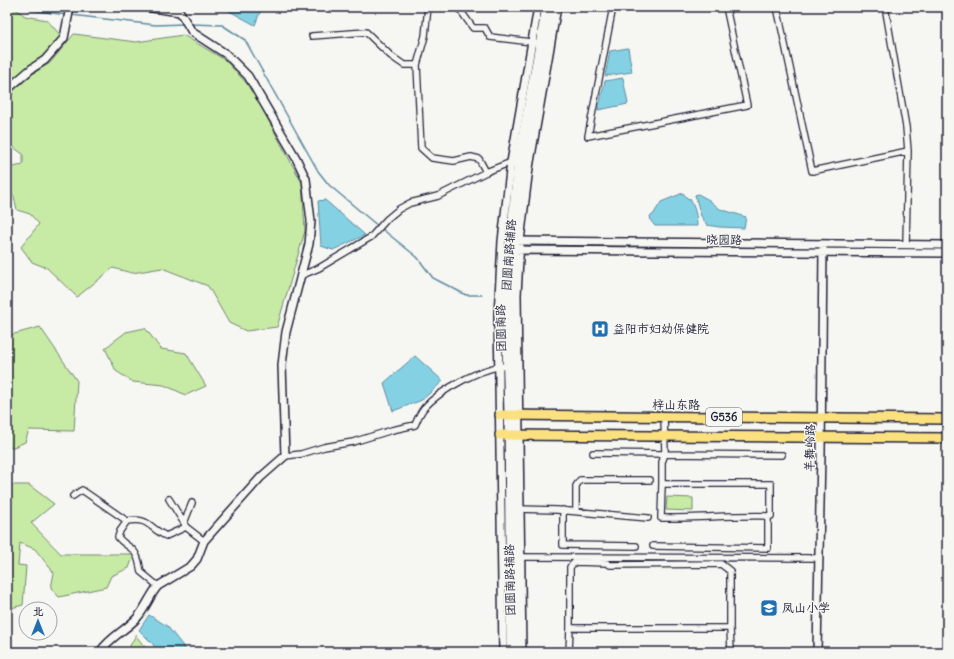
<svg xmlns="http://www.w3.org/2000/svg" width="954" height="659" font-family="Delius,'LXGW WenKai TC',sans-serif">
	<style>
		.green { fill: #c7eba5; stroke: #748670 }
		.water { fill: #85d1e4; stroke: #5d8ba0 }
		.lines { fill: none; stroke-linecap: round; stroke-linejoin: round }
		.stream { stroke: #5d8ba0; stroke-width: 1.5 }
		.minor-casing { stroke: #22223b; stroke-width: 8 }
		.tertiary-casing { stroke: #22223b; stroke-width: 10 }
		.secondary-casing { stroke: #22223b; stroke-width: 10 }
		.trunk-casing { stroke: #22223b; stroke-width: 12 }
		.minor { stroke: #f6f6f2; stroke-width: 5.5 }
		.tertiary { stroke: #f6f6f2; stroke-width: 7 }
		.secondary { stroke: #f6f6f2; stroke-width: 7 }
		.trunk { stroke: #fbe080; stroke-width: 9 }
		.labels { text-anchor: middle; stroke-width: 3; stroke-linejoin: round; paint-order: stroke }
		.shield { fill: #f6f6f2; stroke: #626272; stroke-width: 1 }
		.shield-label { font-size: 11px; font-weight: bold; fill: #22223b }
		.street-label { font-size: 12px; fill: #22223b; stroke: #f6f6f2 }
		.poi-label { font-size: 12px; fill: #22223b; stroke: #f6f6f2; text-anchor: start }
	</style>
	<rect width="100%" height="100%" fill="#f6f6f2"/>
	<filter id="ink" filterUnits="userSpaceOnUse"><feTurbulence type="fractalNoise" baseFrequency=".025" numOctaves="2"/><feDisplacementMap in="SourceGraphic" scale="8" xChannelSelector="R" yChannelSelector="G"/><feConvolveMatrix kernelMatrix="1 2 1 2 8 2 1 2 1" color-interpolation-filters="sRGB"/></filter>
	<g filter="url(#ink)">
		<path class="green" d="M7,7h6l12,9 22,4 14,16 -17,22 -15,8 -22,21z
			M74,34l62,8 47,-7 42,25 26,28 51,95 3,48 -28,96 -31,4 -17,-8 -21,-37 -46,-18 -30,5 -19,-5 -36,29 -30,-29 -15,-6 -11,-15 18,-23 -9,-10 -13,-4 -3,-14 -7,-7v-21l16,-3v-11l-13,-9 -3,-6 1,-39 6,-10 20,-17 16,-10z
			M40,327l37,54 -3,50 -45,-1 -4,12 -11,5h-7v-111z
			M145,328l16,21 25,4 20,33 -20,9 -22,-10 -31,-3 -17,-11 -11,-23 21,-16z
			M7,485h22l25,19 -23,19 30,31h73l-5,14 -18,8 -5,11 -47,10 -8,-9 3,-15 -19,-24 -15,-6 -2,22 8,1 -3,39 -16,4z
			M667,497l26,1v13l-27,-1z
			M136,635v1l13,16h-18l-1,-6z"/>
		<path class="water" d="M222,7h40l-7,18z
			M628,48l4,24 -27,4 5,-25z
			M623,78l5,26 -30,6 7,-29z
			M683,193l4,5 3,1c5,9 7,17 7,27h-42l-4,-5 -1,-5 3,-1 8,-13z
			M698,194l11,6 11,9 26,8 -2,11 -25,-1 -12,-2 -6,-9 -6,-21z
			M325,200l40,35 -32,15 -12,-4 -3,-45z
			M415,356l28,25 -21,19 -29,11 -9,-28z
			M149,615l18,11 19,24 1,2h-30l-4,-8 -14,-14z"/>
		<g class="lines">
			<path class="stream" d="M27,7l3,3 37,5
				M71,15l85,10 28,-1
				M190,24l32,1 23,15 73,131 11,14 50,42
				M382,229l35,28 16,21 33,17h16"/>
			<g class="minor-casing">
				<path id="minor" d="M428,7l-3,29 -8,29 4,83 11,10 22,3 17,-4 8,2 7,13
					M458,7l15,21h12l5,9 49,6
					M613,7l-25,129 159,-31 -21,-98
					M777,7l35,164 96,-20
					M886,12l20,115 2,24 -2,94
					M312,36l54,-4 25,24 13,9h13
					M300,276l19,-8 52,-31 16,-18 12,-10 11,-6 28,-7 48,-24 28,-11
					M593,453l72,1 -1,-37
					M285,456l16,-2 23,-7 29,-5 39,-12 23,-5c2,-5 5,-12 9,-17 16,-18 58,-41 82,-42
					M662,484l-1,34c37,0 73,-3 110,-2v-32h-109v-22l3,-8 117,1
					M73,496l9,-6 45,31 -7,10 -2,6c4,6 10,8 15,13 6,6 6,14 8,22l17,14
					M169,499l15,24
					M517,509l40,1 91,8
					M563,510v35l73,1
					M576,511v-25l4,-6h70
					M127,521c22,-4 22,7 39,15l20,-9 18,14
					M185,525l-1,-2 8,-20
					M653,546l115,2v-32
					M517,557l302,1
					M570,628v-61l5,-5 32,1 3,2 111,-1 9,7v57
					M569,652l1,-24h160l1,24"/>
			</g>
			<g class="tertiary-casing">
				<path id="tertiary" d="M7,94l2,-6 22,-19 14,-9 19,-22 6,-31
					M515,241l432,4
					M515,250l432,3
					M100,652c9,-14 26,-22 37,-34 9,-10 13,-23 21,-32l33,-20 6,-7 7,-18 57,-64 24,-21 -3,-91 4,-33 23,-88 2,-23 -5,-42 -10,-21 -48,-82 -22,-22 -34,-22 -12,-20 -35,-5
					M503,652l-5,-337 4,-74 9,-79 27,-155
					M522,652l-5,-357 3,-54 9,-73 28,-161
					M817,652l4,-198 2,-206"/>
			</g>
			<g class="secondary-casing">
				<path id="secondary" d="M510,652l-2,-237 -3,-107 1,-30 12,-119 28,-152
					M516,652l-5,-354 4,-57 8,-71 29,-163"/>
			</g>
			<g class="trunk-casing">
				<path id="trunk" d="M500,415l447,4
					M500,435l447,3"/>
			</g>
			<use href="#minor" class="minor"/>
			<use href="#tertiary" class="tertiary"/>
			<use href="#secondary" class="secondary"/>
			<use href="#trunk" class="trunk"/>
		</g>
	</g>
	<defs>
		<g id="hospital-square" transform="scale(0.9)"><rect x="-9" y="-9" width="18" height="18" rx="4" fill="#1f6fb2" stroke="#f6f6f2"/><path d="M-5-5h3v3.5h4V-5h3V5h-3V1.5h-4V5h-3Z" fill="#fff"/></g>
		<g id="school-square" transform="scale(0.9)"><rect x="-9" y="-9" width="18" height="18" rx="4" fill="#1f6fb2" stroke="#f6f6f2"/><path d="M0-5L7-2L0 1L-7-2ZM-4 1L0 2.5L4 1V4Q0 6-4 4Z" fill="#fff"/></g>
	</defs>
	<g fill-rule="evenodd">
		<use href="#hospital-square" x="600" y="329"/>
		<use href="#school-square" x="769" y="608"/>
	</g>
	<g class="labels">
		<rect class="shield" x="706" y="408" width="36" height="18" rx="3"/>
		<g class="shield-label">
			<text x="724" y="421">G536</text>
		</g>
		<g class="street-label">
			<text transform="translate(724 240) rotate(1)" y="4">晓园路</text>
			<text transform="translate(509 255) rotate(-86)" y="4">团圆南路辅路</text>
			<text transform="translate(501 328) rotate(-91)" y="4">团圆南路</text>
			<text x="676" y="409">梓山东路</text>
			<text transform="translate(810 448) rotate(-89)" y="4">羊舞岭路</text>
			<text transform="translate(510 580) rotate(-91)" y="4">团圆南路辅路</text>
		</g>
		<g class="poi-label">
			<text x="613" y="333">益阳市妇幼保健院</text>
			<text x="782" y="612">凤山小学</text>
		</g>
	</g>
	<rect width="954" height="659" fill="none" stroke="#f6f6f2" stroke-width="24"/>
	<rect x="12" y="12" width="930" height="635" fill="none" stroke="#22223b" stroke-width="1.5" filter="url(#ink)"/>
	<g transform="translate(38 621)"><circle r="19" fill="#f6f6f2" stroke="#a1a1a9"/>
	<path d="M0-3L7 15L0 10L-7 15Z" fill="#1f6fb2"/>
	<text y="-6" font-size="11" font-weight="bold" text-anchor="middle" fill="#22223b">北</text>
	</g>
</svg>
